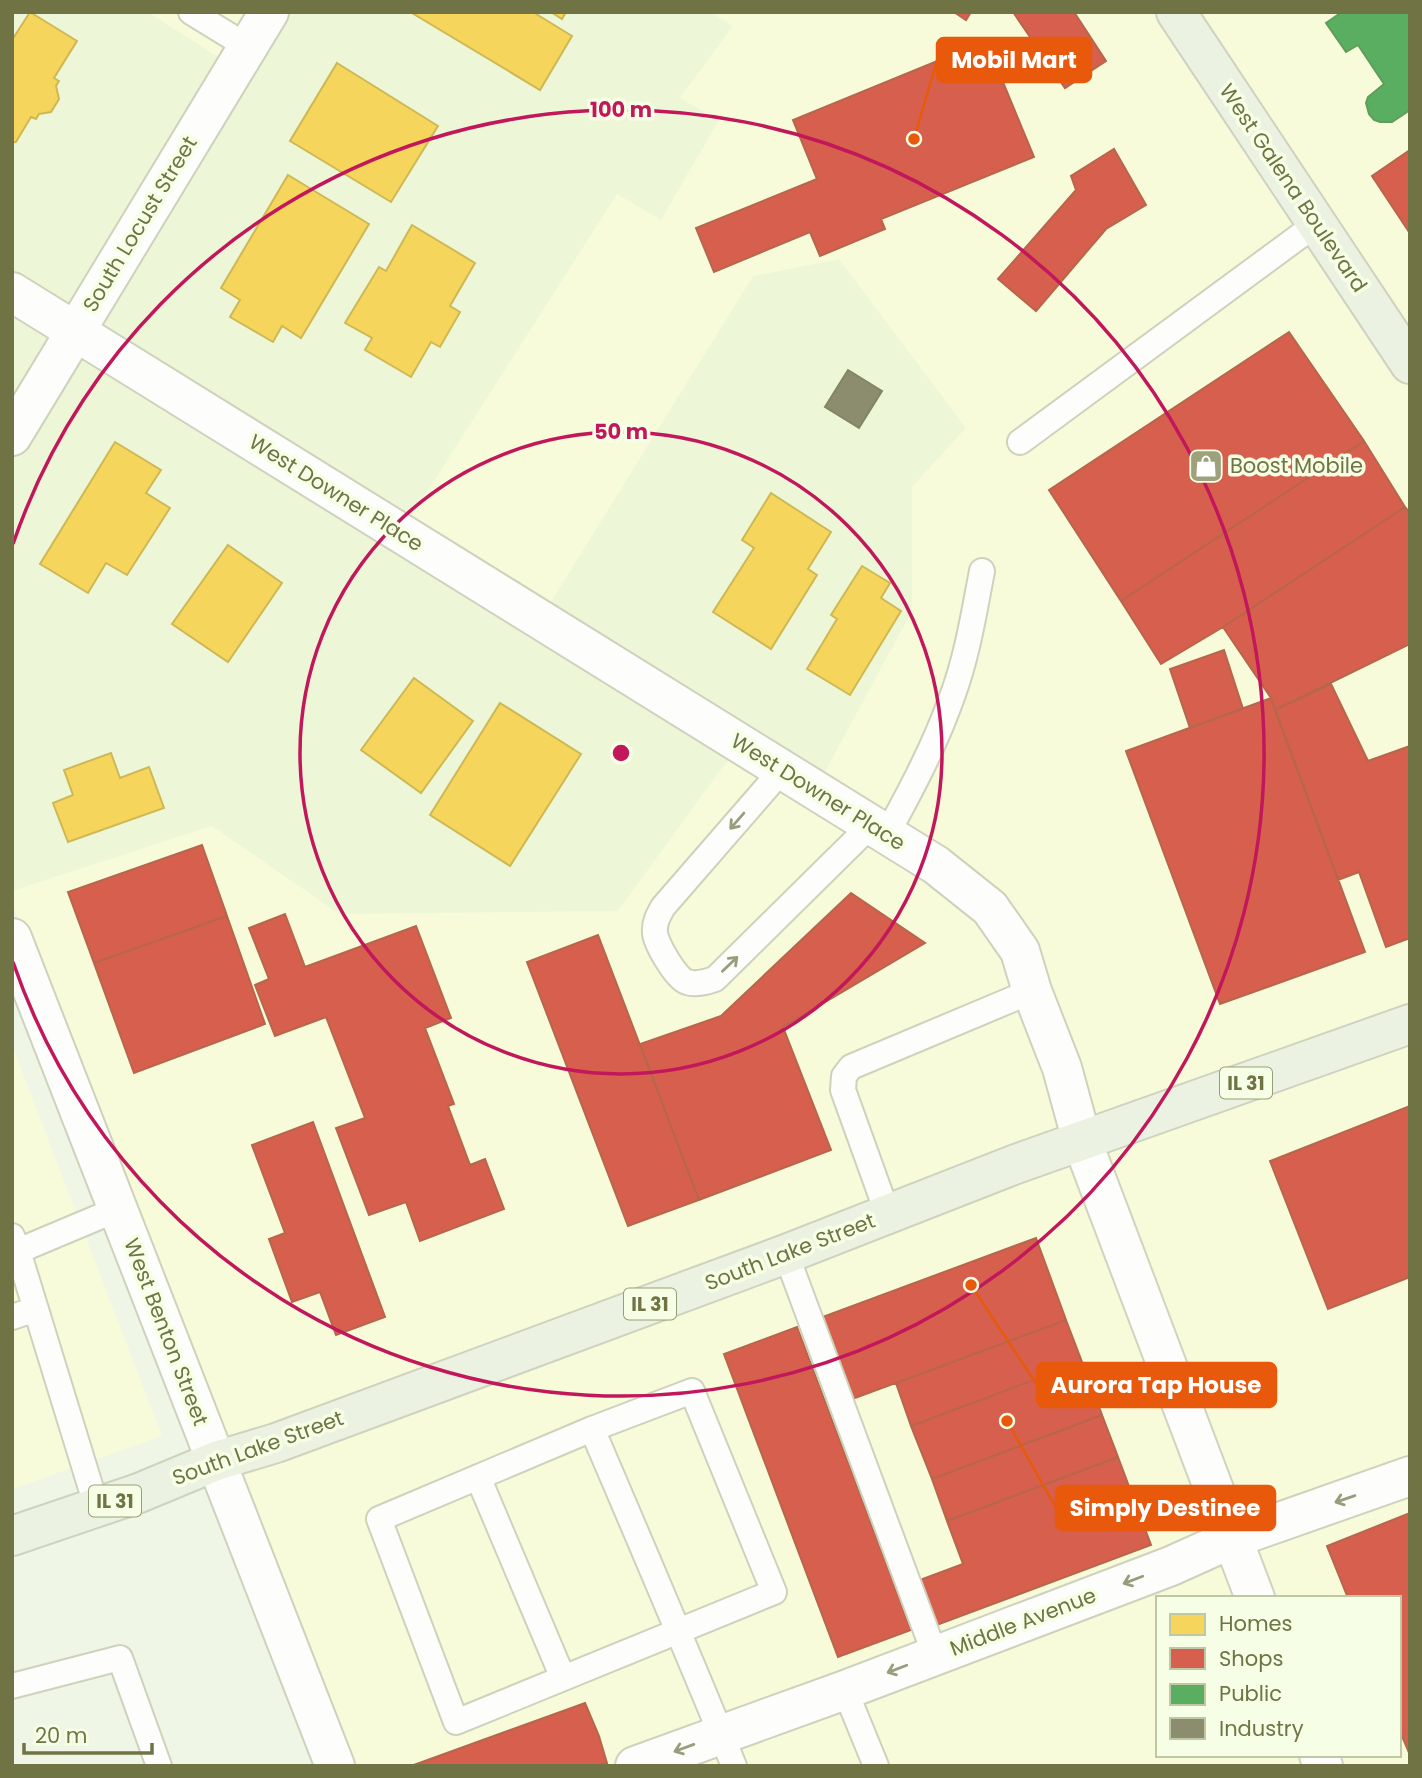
<svg xmlns="http://www.w3.org/2000/svg" width="1422" height="1778" font-family="Poppins,sans-serif">
	<style>
		.residential { fill: #edf7d8 }
		.commercial { fill: #f7fbd9; fill-rule: evenodd }
		.homes { fill: #f6d55c; stroke: #ceb855; stroke-width: 2 }
		.shops { fill: #d6604d; stroke: #b7664b; stroke-width: 2 }
		.public { fill: #5aae61; stroke: #619d59; stroke-width: 2 }
		.industry { fill: #8c8c6e; stroke: #848562; stroke-width: 2 }
		.lines { fill: none; stroke-linecap: round; stroke-linejoin: round }
		.lane-casing { stroke: #ced2bd; stroke-width: 28 }
		.street-casing { stroke: #ced2bd; stroke-width: 42 }
		.secondary-casing { stroke: #d0d4bf; stroke-width: 42 }
		.primary-casing { stroke: #cfd2bf; stroke-width: 42 }
		.lane { stroke: #fdfefb; stroke-width: 24 }
		.street { stroke: #fdfefb; stroke-width: 38 }
		.secondary { stroke: #fdfefb; stroke-width: 38 }
		.primary { stroke: #ecf2e2; stroke-width: 38 }
		.oneway { stroke: #9a9d7c }
		.ring { fill: none; stroke: #c2185b; stroke-width: 3.5 }
		.labels { text-anchor: middle; stroke-width: 7; stroke-linejoin: round; paint-order: stroke }
		.shield { fill: #f6ffe5; stroke: #989e75; stroke-width: 2 }
		.shield-label { font-size: 19px; font-weight: bold; fill: #707445 }
		.street-label { font-size: 21px; fill: #707445; stroke: #f6ffe5 }
		.poi-label { font-size: 21px; fill: #707445; stroke: #f6ffe5; text-anchor: start }
		.centre { fill: #c2185b; stroke: #f6ffe5; stroke-width: 3.5 }
		.ring-label { font-size: 21px; text-anchor: middle; font-weight: bold; fill: #c2185b; stroke: #f6ffe5; stroke-width: 7; stroke-linejoin: round; paint-order: stroke }
		.leader { fill: none; stroke: #e8590c; stroke-width: 2.5 }
		.callout-dot { fill: #e8590c; stroke: #f6ffe5; stroke-width: 2.5 }
		.callout { fill: #e8590c; stroke: #e8590c; stroke-width: 2.5 }
		.callout-label { font-size: 23px; text-anchor: middle; font-weight: bold; fill: #fff }
	</style>
	<rect width="100%" height="100%" fill="#f0f6e5"/>
	<path class="residential" d="M12,12h136l95,61 38,-61h429l23,14 -52,71 38,23 -58,101 -44,-27 -73,419 209,-337 86,-17 127,169 -54,59v124l-92,171 -74,-47 -128,176 -279,3 -127,-88 -200,65z"/>
	<path class="commercial" d="M148,12h133l-38,61z
		M710,12h700v1754h-1074l-324,-864v-11l200,-65 127,88 279,-3 128,-176 74,46 92,-170v-124l54,-59 -127,-169 -86,17 -209,337 -138,-88 211,-331 44,26 58,-100 -39,-22 53,-72zM1158,1598h241v157h-241z
		M12,1045l150,391 -150,53z"/>
	<path class="homes" d="M30,12l47,29 -23,37 5,3 -3,5 3,13 -8,13 -12,2 -3,5 -5,-2 -15,25 -4,1v-103z
		M533,12l39,24 -32,54 -128,-77z
		M551,12h15l-4,7z
		M337,63l101,63 -47,76 -101,-61z
		M288,175l81,49 -68,114 -19,-12 -9,16 -43,-25 10,-17 -19,-12z
		M412,225l63,38 -25,43 10,6 -20,35 -9,-5 -20,35 -46,-27 7,-12 -27,-15 34,-56 7,4z
		M115,442l46,28 -15,23 24,15 -43,67 -21,-12 -18,30 -48,-29z
		M771,493l60,39 -23,37 9,6 -46,74 -58,-37 41,-64 -12,-8z
		M228,545l54,38 -54,79 -56,-38z
		M862,566l28,17 -9,15 20,13 -51,84 -43,-26 30,-50 -6,-4z
		M414,678l59,43 -52,72 -60,-43z
		M500,703l81,51 -71,112 -80,-51z
		M111,753l9,25 29,-11 15,41 -96,34 -15,-39 20,-8 -9,-25z"/>
	<path class="shops" d="M954,12h17l-5,8z
		M1013,12h61l32,49 -41,27z
		M986,41l48,116 -153,62 4,10 -65,27 -10,-24 -96,40 -18,-44 121,-49 -24,-59z
		M1114,149l32,56 -40,24 -70,82 -38,-32 78,-89 -5,-14z
		M1410,150v81l-1,1 -37,-56z
		M1289,332l75,109 -243,160 -72,-111z
		M1364,441l41,66 -182,120 -62,37 -40,-63z
		M1405,507l5,6v131l-135,66 -4,-12 -48,-71z
		M1224,650l19,59 -53,19 -20,-59z
		M1331,684l37,77 42,-15v192l-24,9 -27,-75 -21,8 -63,-170z
		M1271,698l94,254 -145,52 -94,-253z
		M202,845l25,71 -133,47 -26,-71z
		M851,893l74,50 -142,84 48,123 -132,50 -59,-156 81,-28z
		M285,914l20,53 111,-41 35,92 -26,10 29,76 -6,2 22,59 15,-6 19,50 -84,32 -14,-39 -37,13 -33,-87 29,-10 -39,-101 -51,19 -20,-51 14,-6 -20,-51z
		M227,916l38,108 -131,49 -40,-110z
		M598,935l101,265 -71,26 -101,-264z
		M1410,1106v171l-82,32 -58,-148z
		M313,1122l72,195 -49,18 -16,-43 -28,10 -23,-63 16,-6 -33,-88z
		M1036,1238l30,82 -219,81 -30,-82z
		M1066,1320l16,42 -171,64 -15,-43z
		M797,1327l114,303 -73,27 -114,-303z
		M1082,1362l20,53 -170,64 -21,-53z
		M1102,1415l16,42 -171,64 -15,-42z
		M1118,1457l33,88 -217,81 -17,-45 46,-17 -16,-43z
		M1410,1513v242l-11,-26v-131h-51l-21,-52z
		M585,1703l14,33 8,27 -9,3h-187z"/>
	<path class="public" d="M1342,12h68v98l-18,12h-12l-6,-2 -5,-6 -3,-11 2,-6 16,-13 -26,-39 -12,7 -20,-29z"/>
	<path class="industry" d="M848,370l34,21 -23,37 -34,-21z"/>
	<g class="lines">
		<g class="lane-casing">
			<path id="lane" d="M191,12l57,35
				M1020,442l296,-218
				M782,770l-119,137c-5,9 -9,16 -8,26 1,11 22,47 32,49 9,3 19,0 28,-3l156,-154
				M887,834c24,-44 48,-89 65,-137 15,-40 22,-84 30,-126
				M888,1215l-45,-125 1,-14 7,-9 181,-76
				M12,1236l6,15 100,-42
				M18,1251l79,257
				M786,1254l149,401
				M12,1317l24,-8
				M592,1429l100,-38 82,201 -318,130 -77,-203 213,-90c48,112 96,224 142,337
				M478,1477l85,201
				M12,1686l108,-28 39,108
				M845,1690l31,76"/>
		</g>
		<g class="street-casing">
			<path id="street" d="M12,292l924,573 54,43 30,43 12,40 30,77 20,73
				M12,436l257,-424
				M12,938l323,828
				M635,1766l210,-76 326,-124 60,-27 179,-63"/>
		</g>
		<g class="secondary-casing">
			<path id="secondary" d="M1082,1141l173,457
				M1319,1755l4,11"/>
		</g>
		<g class="primary-casing">
			<path id="primary" d="M1176,12l234,352
				M12,1536l127,-43 77,-32 60,-18 510,-189 230,-90 394,-140"/>
		</g>
		<use href="#lane" class="lane"/>
		<use href="#street" class="street"/>
		<use href="#secondary" class="secondary"/>
		<use href="#primary" class="primary"/>
	</g>
	<defs><path id="oneway-shaft" d="M-6 0H5M1.5-3L5.5 0L1.5 3" fill="none" stroke-width="1.6" stroke-linecap="round" stroke-linejoin="round" transform="scale(1.75)"/></defs>
	<g class="oneway">
		<use href="#oneway-shaft" transform="translate(737 821) rotate(131)"/>
		<use href="#oneway-shaft" transform="translate(730 964) rotate(-44)"/>
		<use href="#oneway-shaft" transform="translate(1345 1499) rotate(161)"/>
		<use href="#oneway-shaft" transform="translate(1133 1580) rotate(159)"/>
		<use href="#oneway-shaft" transform="translate(897 1669) rotate(159)"/>
		<use href="#oneway-shaft" transform="translate(684 1748) rotate(160)"/>
	</g>
	<g class="ring">
		<circle cx="621" cy="753" r="321"/>
		<path d="M13 544A643 643 0 1 1 13 962"/>
	</g>
	<defs>
		<g id="shop-square" transform="scale(1.75)"><rect x="-9" y="-9" width="18" height="18" rx="4" fill="#9da27d" stroke="#f6ffe5"/><path d="M-5-2.5h2.3a2.7 3.5 0 0 1 5.4 0H5L5.5 6h-11ZM-1.5-2.5h3a1.5 2.3 0 0 0-3 0Z" fill="#fff"/></g>
	</defs>
	<g fill-rule="evenodd">
		<use href="#shop-square" x="1206" y="466"/>
	</g>
	<g class="labels">
		<g class="shield">
			<rect x="1220" y="1067.5" width="52" height="31" rx="5"/>
			<rect x="624" y="1288.5" width="52" height="31" rx="5"/>
			<rect x="89" y="1485.5" width="52" height="31" rx="5"/>
		</g>
		<g class="shield-label">
			<text x="1246" y="1090">IL 31</text>
			<text x="650" y="1311">IL 31</text>
			<text x="115" y="1508">IL 31</text>
		</g>
		<g class="street-label">
			<text transform="translate(1293 188) rotate(56)" y="7">West Galena Boulevard</text>
			<text transform="translate(140 224) rotate(-59)" y="7">South Locust Street</text>
			<text transform="translate(336 493) rotate(32)" y="7">West Downer Place</text>
			<text transform="translate(818 792) rotate(32)" y="7">West Downer Place</text>
			<text transform="translate(790 1252) rotate(-21)" y="7">South Lake Street</text>
			<text transform="translate(166 1332) rotate(69)" y="7">West Benton Street</text>
			<text transform="translate(258 1448) rotate(-20)" y="7">South Lake Street</text>
			<text transform="translate(1023 1622) rotate(-21)" y="7">Middle Avenue</text>
		</g>
		<g class="poi-label">
			<text x="1230" y="473">Boost Mobile</text>
		</g>
	</g>
	<circle cx="621" cy="753" r="10" class="centre"/>
	<g class="ring-label">
		<text x="621" y="117">100 m</text>
		<text x="621" y="439">50 m</text>
	</g>
	<path class="leader" d="M914 139L937 60M971 1285L1037 1385M1007 1421L1056 1508"/>
	<g class="callout-dot">
		<circle cx="914" cy="139" r="7"/>
		<circle cx="971" cy="1285" r="7"/>
		<circle cx="1007" cy="1421" r="7"/>
	</g>
	<g class="callout">
		<rect x="937" y="38" width="154" height="44" rx="7"/>
		<rect x="1037" y="1363" width="239" height="44" rx="7"/>
		<rect x="1056" y="1486" width="219" height="44" rx="7"/>
	</g>
	<g class="callout-label">
		<text x="1014" y="68">Mobil Mart</text>
		<text x="1156" y="1393">Aurora Tap House</text>
		<text x="1165" y="1516">Simply Destinee</text>
	</g>
	<rect width="1422" height="1778" fill="none" stroke="#707445" stroke-width="28"/>
	<rect x="1156" y="1596" width="245" height="161" fill="#f6ffe5" stroke="#c0c7a5" stroke-width="2"/>
	<rect x="1170" y="1614" width="35" height="21" fill="#f6d55c" stroke="#c0c7a5" stroke-width="2"/>
	<text x="1219" y="1631" font-size="21" fill="#707445">Homes</text>
	<rect x="1170" y="1648" width="35" height="21" fill="#d6604d" stroke="#c0c7a5" stroke-width="2"/>
	<text x="1219" y="1666" font-size="21" fill="#707445">Shops</text>
	<rect x="1170" y="1684" width="35" height="21" fill="#5aae61" stroke="#c0c7a5" stroke-width="2"/>
	<text x="1219" y="1701" font-size="21" fill="#707445">Public</text>
	<rect x="1170" y="1718" width="35" height="21" fill="#8c8c6e" stroke="#c0c7a5" stroke-width="2"/>
	<text x="1219" y="1736" font-size="21" fill="#707445">Industry</text>
	<path d="M24 1743v10h128v-10" fill="none" stroke="#707445" stroke-width="3.5"/>
	<text x="35" y="1743" font-size="21" fill="#707445" stroke="#f6ffe5" stroke-width="5" paint-order="stroke">20 m</text>
</svg>
